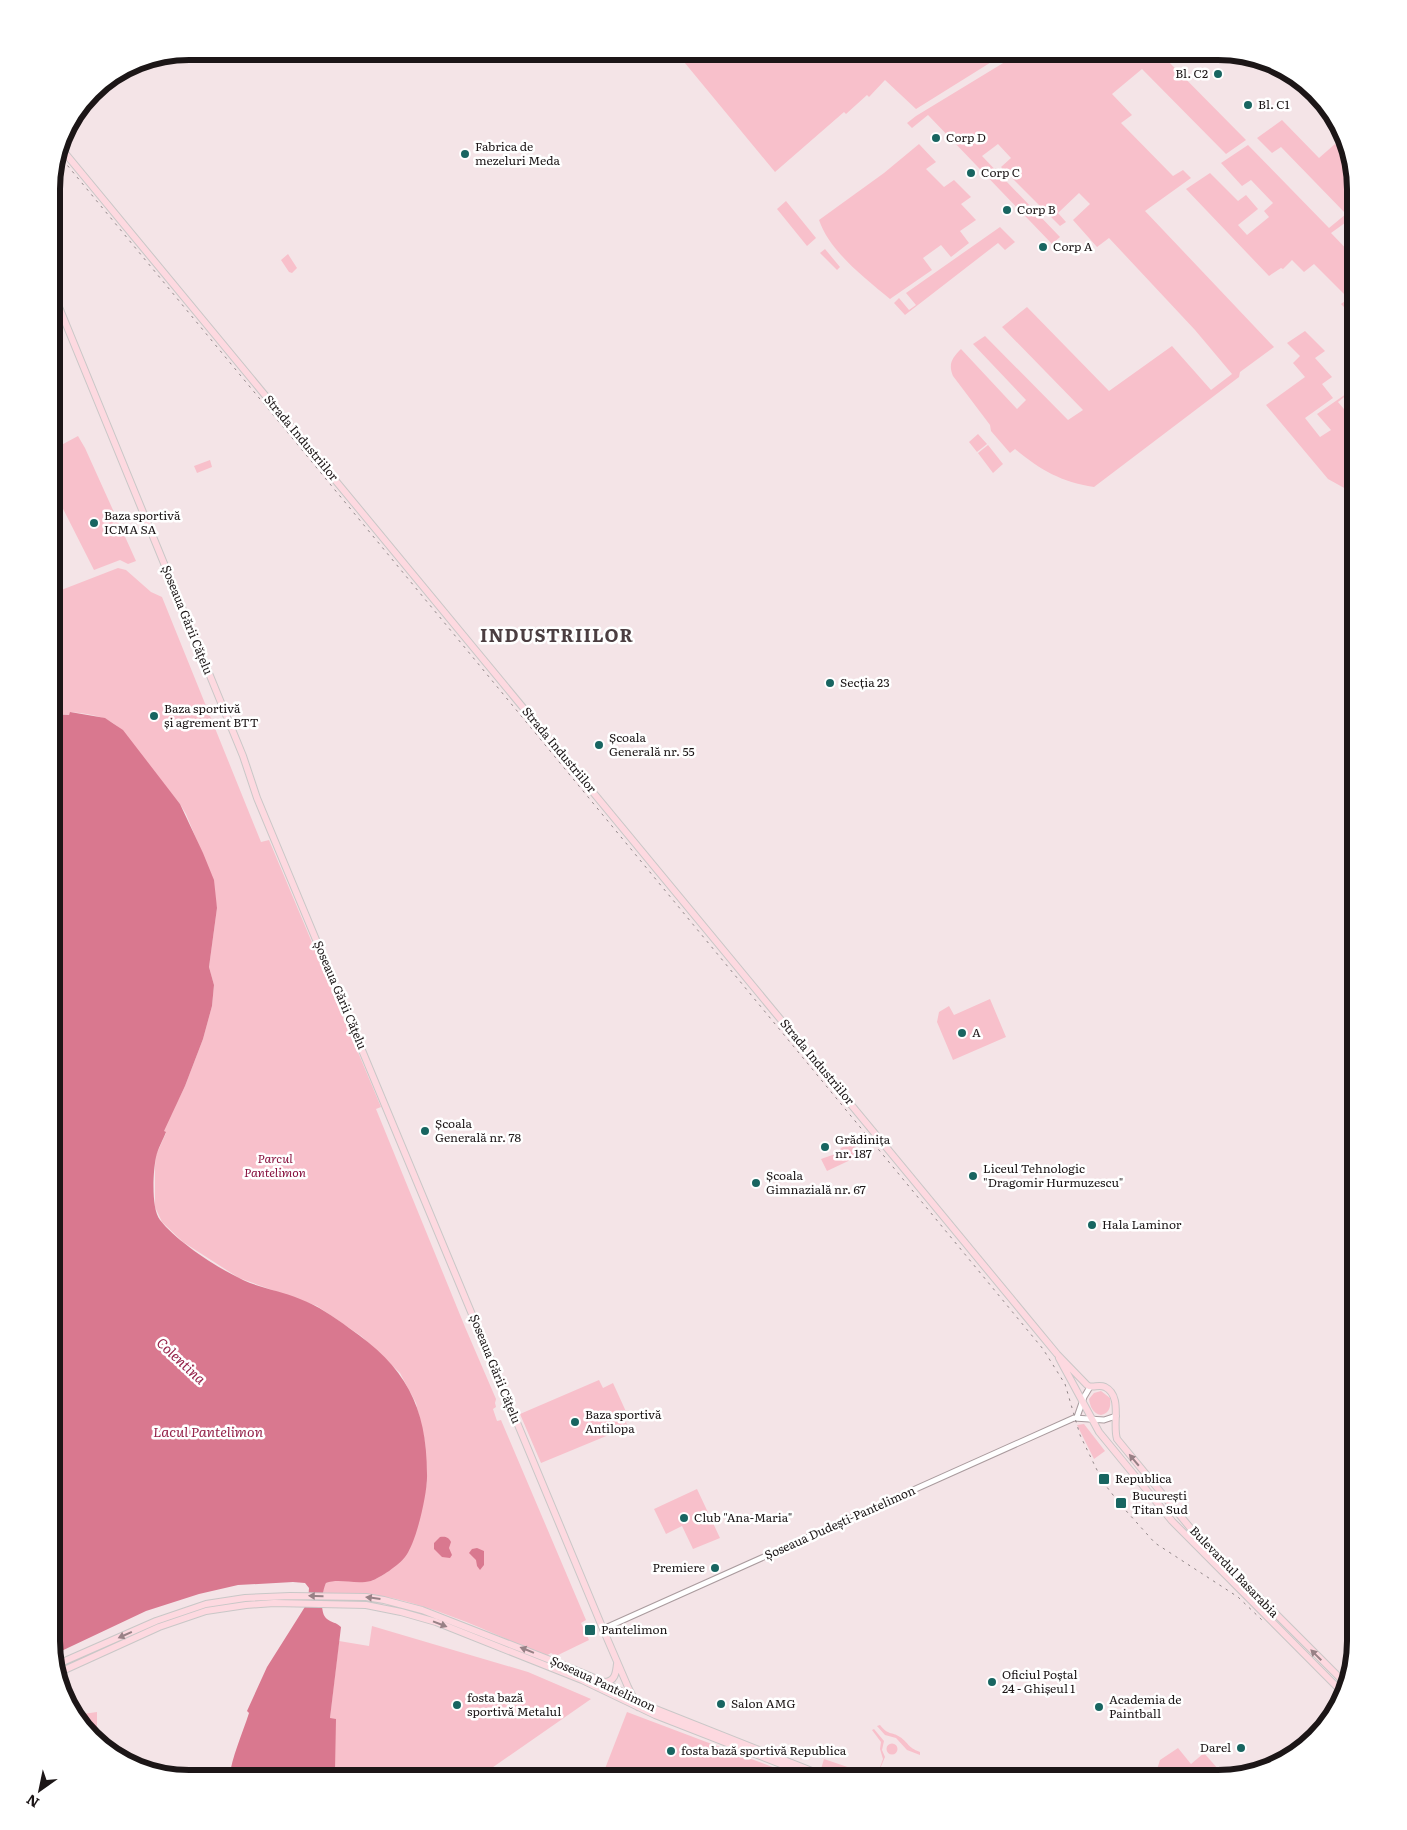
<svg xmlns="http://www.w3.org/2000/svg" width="1407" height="1830" font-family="Literata,serif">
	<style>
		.green { fill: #f8c0cb }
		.water { fill: #d9788f }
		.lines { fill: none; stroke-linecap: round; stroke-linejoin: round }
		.minor-casing { stroke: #aa9b9e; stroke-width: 7 }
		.major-casing { stroke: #c9c7c7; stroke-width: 8 }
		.minor { stroke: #fff; stroke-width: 5 }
		.major { stroke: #fdd9e0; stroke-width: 6 }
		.rail { stroke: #908587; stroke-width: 1; stroke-dasharray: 2.5 5; stroke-linecap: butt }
		.oneway { fill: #988186 }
		.poi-dot { fill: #186561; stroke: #fff; stroke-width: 2 }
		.labels { text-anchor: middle; stroke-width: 5; stroke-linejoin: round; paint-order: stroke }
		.poi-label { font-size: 12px; fill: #1c1617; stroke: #fff; text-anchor: start }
		.street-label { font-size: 12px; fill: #1c1617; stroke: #fff }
		.park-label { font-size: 12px; font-style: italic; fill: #87113e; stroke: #fff }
		.water-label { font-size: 14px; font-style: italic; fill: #952249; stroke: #fff }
		.district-label { font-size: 18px; font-weight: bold; letter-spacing: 1px; fill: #4b3e41; stroke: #fff }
		.rim { fill: none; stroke: #1c1617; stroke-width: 6 }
	</style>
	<rect width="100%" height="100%" fill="#f4e4e7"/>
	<path class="green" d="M675,51h334l-93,58 -31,-29 -16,17 -2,-2 -21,19 -2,-2 -69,60z
		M1023,51h32l10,11 15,-11 79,1 87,88 -20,14 -84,-85 -30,25 20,21 -11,8 52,53 10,-6 8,8 -46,33 129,136 -34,25 -1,5 -145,110c-33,-5 -54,-17 -79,-38l-5,4 -19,-22 -1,-6 -37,-49c-5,-12 -1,-18 8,-27l56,60 9,-9 -53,-56 12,-8 83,84 15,-10 -81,-83 25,-20 82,84 63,-45 39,44 21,-16 -37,-44 -86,-92 -12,9 -24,-27 17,-16 -11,-11 -21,20 8,9 -6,4 -59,-59 10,-9 -13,-14 -16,12 78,81 -8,7 -124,-129 -16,13 -5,-5 9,-7z
		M1282,120l37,38 16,-14 11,11 10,34v26l-25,18 25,26 -7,7 7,8v12l-6,5 6,6v22l-15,-15 4,-3 -1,-7 -30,-30 -10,8 -12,-12 -9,9 -2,-1 -12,8 -83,-87 24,-16 28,28 8,-6 12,14 -20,16 9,10 22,-18 -5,-6 9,-8 -22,-23 -9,6 -21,-23 27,-18 81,83 17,-14 -65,-67 -9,6 -15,-15z
		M919,144l17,18 -10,7 18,18 10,-7 17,17 -10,7 15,16 -16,11 9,12 -18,14 -10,-12 -18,13 9,12 -42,29c-25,-21 -60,-47 -71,-79l65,-47z
		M786,201l30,37 -9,8 -30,-37z
		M1000,227l15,15 -10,8 -7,-7 -93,72 -11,-12 5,-5 10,12 7,-5 -10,-12z
		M825,249l15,18 -3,3 -17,-17z
		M288,254l9,14 -5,5 -3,-1 -8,-12z
		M1305,331l20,20 -10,7 17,19 -10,7 11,14 -28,20 15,19 11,-7 -14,-16 39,-27v14l-8,-7 -10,8 11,13 7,-4v81l-10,-3 -18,-10 -62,-74 39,-28 -12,-14 7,-7 -13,-13z
		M978,434l9,10 -10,8 -8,-10z
		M78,436l7,12 51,113 -8,3 -8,-4 -26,10 -42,-83v-37z
		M988,445l15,19 -10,9 -15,-20z
		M210,460l2,7 -15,6 -3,-7z
		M118,568l8,2 25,22 11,5 99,245 8,-2 112,267 -5,2 89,218 31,72 -1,4 1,4 -3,2 4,12 4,-1 85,200 -5,3 8,17 -33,16 -5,-3 -5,3c-50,-21 -101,-46 -154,-58 -23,-4 -46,-4 -69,-5v-4l3,-6 6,-2h39l12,-6 26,-24 11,-34 7,-35 -2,-40 -9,-39 -16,-30 -39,-37 -44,-30 -78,-28 -56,-36 -21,-20 -7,-15v-41l1,-11 10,-22 -3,-2 22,-45 18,-47 9,-33 2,-21 -5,-18 8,-59 -10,-43 -21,-51 -6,-10 -63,-78c-14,-11 -29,-12 -46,-14l-2,3 -10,-1 -8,-18v-102z
		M990,999l16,38 -53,23 -16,-38 2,-10 10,-6 5,9z
		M853,1142l8,13 -34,16 -6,-12 17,-6 3,-5z
		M599,1380l4,8 10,-5 15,33 -4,1 4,10 -87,36 -21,-49z
		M1101,1391l9,7c1,8 0,15 -9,17 -8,-1 -11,-9 -12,-16l5,-6z
		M1084,1424l21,27 -11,8 -17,-34z
		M697,1489l23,49 -27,11 -11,-23 -16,8 -12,-25z
		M372,1626l156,46 63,27 -115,80h-145l4,-9 -5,-52 9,-77 30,5z
		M97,1712v15l-17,-4 -4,-4v-4z
		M627,1712l177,67h-203z
		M880,1725c9,11 11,6 20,12 9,6 7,10 20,15v3l-13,-5 -11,-12 -11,-3 -8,-9z
		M874,1729l10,12 -2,9 3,7 -8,19 -34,2 -22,-9 3,-10 47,16 7,-2 5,-14 -3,-10 1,-7 -9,-12z
		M886.5 1749a5.5 5.5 0 1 1 11 0a5.5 5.5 0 1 1-11 0Z
		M1178,1748l13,16 13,-11 21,24 -6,2h-65l6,-19z"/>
	<path class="water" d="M70,712l35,6 18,12 57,74 23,49 11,27 3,28 -8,59 5,18 -2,21 -9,33 -18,47 -21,45 2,1c-3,8 -8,16 -10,25 -3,15 -5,51 4,63 18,23 63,52 90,63 16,6 34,9 50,16 18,7 33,17 49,29 56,38 78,78 78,146 1,18 -11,70 -22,83 -6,8 -25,21 -34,24 -16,4 -31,-3 -45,2 -4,8 -7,30 1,36 5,4 9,3 14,8l-11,91 6,1 -1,51 -4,9h-102c3,-23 13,-44 20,-66l-2,-2 20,-44 41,-65 1,-14 -4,-5 -12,-1 -55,3 -39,9 -53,17 -91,43 -4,-13v-927l18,1z
		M440,1537c5,-1 9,0 11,5l-2,6 3,7 -2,3 -8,-1 -8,-8v-6z
		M477,1548l7,3v14l-4,5 -3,-4 -1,-6 -7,-7 3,-4z"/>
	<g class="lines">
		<g class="minor-casing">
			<path id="minor" d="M1077,1417l7,-20 6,-10
				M603,1629l471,-211 30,2 12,-4"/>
		</g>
		<g class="major-casing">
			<path id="major" d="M60,147l997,1207 30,31c5,4 11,-1 18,2 18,9 7,37 12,52l75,91 153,153
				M52,290l170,415 21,51 14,42 346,831 25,58 10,20
				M1059,1358l40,74 73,89 170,171
				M58,1664l98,-43 50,-17 39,-6 45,-2 76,1 18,3 38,10 146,57 36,15 44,24 184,73
				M60,1672l99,-45 47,-16 40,-6 28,-2 92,2 35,7 35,10 146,58 73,35 164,64
				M604,1682c11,0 12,-9 13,-18"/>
		</g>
		<use href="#minor" class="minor"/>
		<use href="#major" class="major"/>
		<path class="rail" d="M58,154l985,1195 22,35 15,51 14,29 9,18 17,22 35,39 83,54 25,24"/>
	</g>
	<defs><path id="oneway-solid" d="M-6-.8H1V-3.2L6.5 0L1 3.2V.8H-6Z" transform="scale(1.25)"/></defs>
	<g class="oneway">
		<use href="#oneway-solid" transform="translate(1134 1460) rotate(-130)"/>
		<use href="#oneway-solid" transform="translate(316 1596) rotate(-179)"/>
		<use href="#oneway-solid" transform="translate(373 1598) rotate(-173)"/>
		<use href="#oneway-solid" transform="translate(440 1624) rotate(21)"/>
		<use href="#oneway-solid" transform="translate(125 1635) rotate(156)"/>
		<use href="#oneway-solid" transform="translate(527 1650) rotate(-158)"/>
		<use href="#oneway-solid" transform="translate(1316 1655) rotate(-135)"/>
	</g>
	<g class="poi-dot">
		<circle cx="1218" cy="74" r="5"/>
		<circle cx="1248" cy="105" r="5"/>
		<circle cx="936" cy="138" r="5"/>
		<circle cx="465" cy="154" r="5"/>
		<circle cx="971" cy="173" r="5"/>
		<circle cx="1007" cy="210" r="5"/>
		<circle cx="1043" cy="247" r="5"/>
		<circle cx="94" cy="523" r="5"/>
		<circle cx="830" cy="683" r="5"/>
		<circle cx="154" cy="716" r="5"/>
		<circle cx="599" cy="745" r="5"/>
		<circle cx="962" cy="1033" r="5"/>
		<circle cx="425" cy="1131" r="5"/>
		<circle cx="825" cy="1147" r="5"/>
		<circle cx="973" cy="1176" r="5"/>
		<circle cx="756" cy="1183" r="5"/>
		<circle cx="1092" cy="1225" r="5"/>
		<circle cx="575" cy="1422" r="5"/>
		<rect x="1098" y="1473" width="12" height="12" rx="2.5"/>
		<rect x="1115" y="1497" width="12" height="12" rx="2.5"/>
		<circle cx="684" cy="1518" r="5"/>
		<circle cx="715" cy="1568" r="5"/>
		<rect x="584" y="1624" width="12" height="12" rx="2.5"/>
		<circle cx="992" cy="1682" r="5"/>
		<circle cx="721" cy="1704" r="5"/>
		<circle cx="457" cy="1705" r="5"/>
		<circle cx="1099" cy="1707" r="5"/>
		<circle cx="1241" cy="1748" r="5"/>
		<circle cx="671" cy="1751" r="5"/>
	</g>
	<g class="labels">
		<g class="poi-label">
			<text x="1208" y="78" text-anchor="end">Bl. C2</text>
			<text x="1258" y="109">Bl. C1</text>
			<text x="946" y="142">Corp D</text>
			<text x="475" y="151">Fabrica de<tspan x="475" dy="14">mezeluri Meda</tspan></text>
			<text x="981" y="177">Corp C</text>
			<text x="1017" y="214">Corp B</text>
			<text x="1053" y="251">Corp A</text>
			<text x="104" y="520">Baza sportivă<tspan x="104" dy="14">ICMA SA</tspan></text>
			<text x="840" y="687">Secția 23</text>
			<text x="164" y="713">Baza sportivă<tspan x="164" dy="14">și agrement BTT</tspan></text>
			<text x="609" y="742">Școala<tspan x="609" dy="14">Generală nr. 55</tspan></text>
			<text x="972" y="1037">A</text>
			<text x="435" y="1128">Școala<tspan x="435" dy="14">Generală nr. 78</tspan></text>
			<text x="835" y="1144">Grădinița<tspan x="835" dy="14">nr. 187</tspan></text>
			<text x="983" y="1173">Liceul Tehnologic<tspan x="983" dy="14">"Dragomir Hurmuzescu"</tspan></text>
			<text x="766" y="1180">Școala<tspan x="766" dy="14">Gimnazială nr. 67</tspan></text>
			<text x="1102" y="1229">Hala Laminor</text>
			<text x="585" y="1419">Baza sportivă<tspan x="585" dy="14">Antilopa</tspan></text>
			<text x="1115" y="1483">Republica</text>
			<text x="1132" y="1500">București<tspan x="1132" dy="14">Titan Sud</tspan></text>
			<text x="694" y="1522">Club "Ana-Maria"</text>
			<text x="705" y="1572" text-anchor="end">Premiere</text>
			<text x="601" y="1634">Pantelimon</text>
			<text x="1002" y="1679">Oficiul Poștal<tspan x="1002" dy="14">24 - Ghișeul 1</tspan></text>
			<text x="467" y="1702">fosta bază<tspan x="467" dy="14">sportivă Metalul</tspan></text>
			<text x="1109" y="1704">Academia de<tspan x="1109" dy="14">Paintball</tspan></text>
			<text x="731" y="1708">Salon AMG</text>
			<text x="1231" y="1752" text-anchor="end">Darel</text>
			<text x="681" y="1755">fosta bază sportivă Republica</text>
		</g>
		<g class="street-label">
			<text transform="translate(301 438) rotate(50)" y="4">Strada Industriilor</text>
			<text transform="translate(187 620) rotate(68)" y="4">Șoseaua Gării Cățelu</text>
			<text transform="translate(559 750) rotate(50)" y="4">Strada Industriilor</text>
			<text transform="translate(340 995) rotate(67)" y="4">Șoseaua Gării Cățelu</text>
			<text transform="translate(817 1062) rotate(50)" y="4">Strada Industriilor</text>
			<text transform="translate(495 1369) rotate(68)" y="4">Șoseaua Gării Cățelu</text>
			<text transform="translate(840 1523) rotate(-24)" y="4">Șoseaua Dudești-Pantelimon</text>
			<text transform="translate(1234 1572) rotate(46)" y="4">Bulevardul Basarabia</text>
			<text transform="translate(603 1684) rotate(25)" y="4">Șoseaua Pantelimon</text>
		</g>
		<g class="park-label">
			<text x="275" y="1163">Parcul<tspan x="275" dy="14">Pantelimon</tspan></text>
		</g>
		<g class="water-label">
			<text transform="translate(181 1361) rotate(43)" y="5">Colentina</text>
			<text x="208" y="1437">Lacul Pantelimon</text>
		</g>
		<g class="district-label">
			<text x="557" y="642">INDUSTRIILOR</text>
		</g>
	</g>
	<path d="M0 0H1407V1830H0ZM189 60H1218A129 129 0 0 1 1347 189V1641A129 129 0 0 1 1218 1770H189A129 129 0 0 1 60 1641V189A129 129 0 0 1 189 60Z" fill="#fff" fill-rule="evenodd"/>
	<path class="rim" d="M189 60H1218A129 129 0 0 1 1347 189V1641A129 129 0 0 1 1218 1770H189A129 129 0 0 1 60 1641V189A129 129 0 0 1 189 60Z"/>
	<g transform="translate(40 1790) rotate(213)" stroke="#ffffff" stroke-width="4" paint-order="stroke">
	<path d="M0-4L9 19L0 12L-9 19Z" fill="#1c1617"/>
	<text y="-8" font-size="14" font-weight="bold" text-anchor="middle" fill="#1c1617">N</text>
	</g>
</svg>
